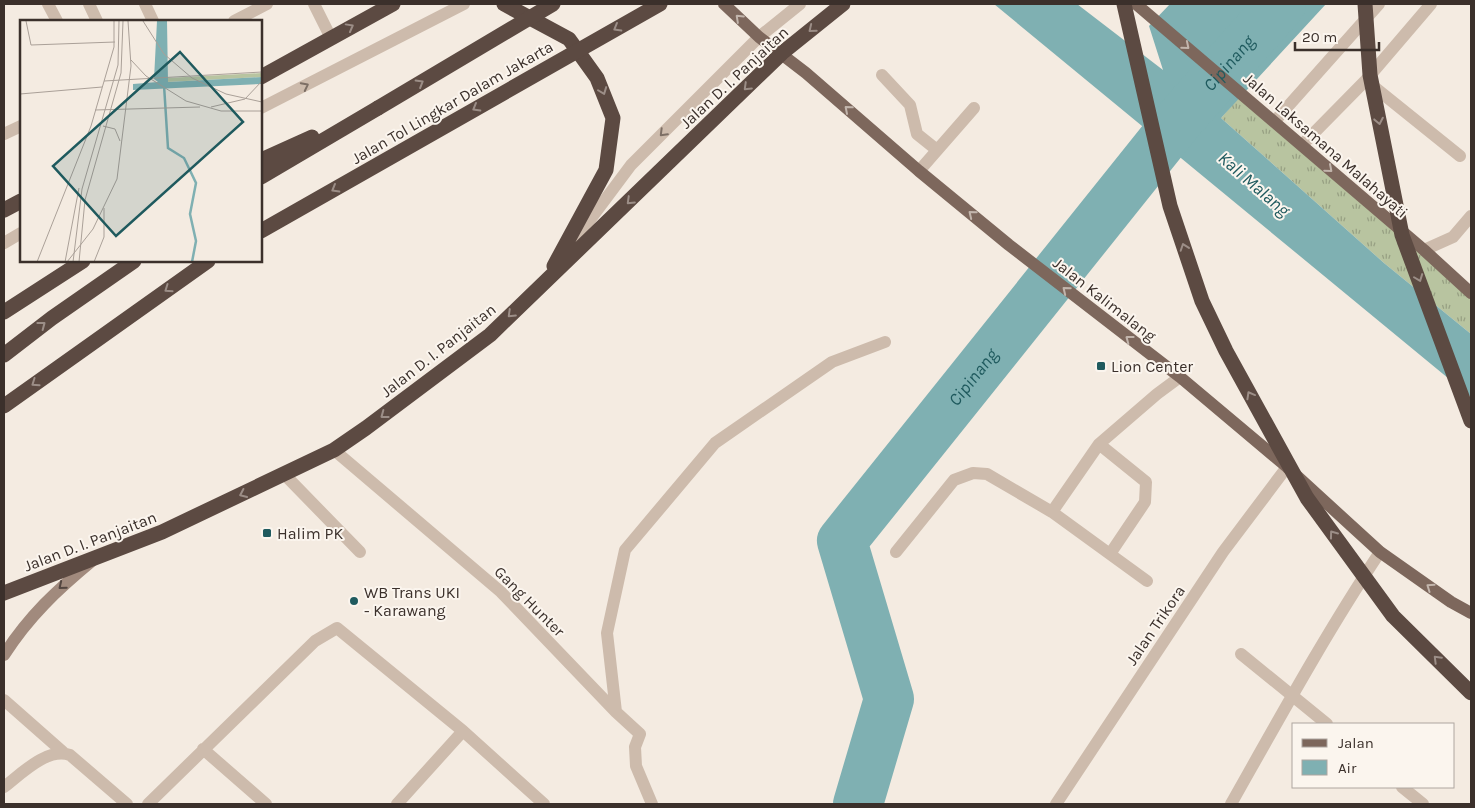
<svg xmlns="http://www.w3.org/2000/svg" width="1475" height="808" font-family="Karla,sans-serif">
	<style>
		.grass { fill: url(#grass-tufts) }
		.water { fill: #7fb0b2 }
		.lines { fill: none; stroke-linecap: round; stroke-linejoin: round }
		.river { stroke: #7fb0b2; stroke-width: 50 }
		.lane { stroke: #cdbbac; stroke-width: 12 }
		.street { stroke: #cdbbac; stroke-width: 12 }
		.secondary { stroke: #a18a7d; stroke-width: 12 }
		.primary { stroke: #7d675c; stroke-width: 12 }
		.highway { stroke: #5c4a42; stroke-width: 15 }
		.highway-bridge { stroke: #5c4a42; stroke-width: 15 }
		.oneway { stroke: #c2b5ac }
		.oneway2 { stroke: #9c8e87 }
		.oneway3 { stroke: #7d6f65 }
		.oneway4 { stroke: #544640 }
		.poi-dot { fill: #1f5a5e; stroke: #fbf5ee; stroke-width: 2 }
		.labels { text-anchor: middle; stroke-width: 4; stroke-linejoin: round; paint-order: stroke }
		.street-label { font-size: 16px; fill: #3b302b; stroke: #fbf5ee }
		.poi-label { font-size: 16px; fill: #3b302b; stroke: #fbf5ee; text-anchor: start }
		.water-label { font-size: 18px; font-style: italic; fill: #1f5a5e; stroke: #fbf5ee }
		.inset-river { fill: none; stroke: #7fb0b2; stroke-width: 2.5 }
		.inset-road { fill: none; stroke: #aaa098; stroke-width: 1 }
		.view { fill: #1f5a5e; fill-opacity: 0.15; stroke: #1f5a5e; stroke-width: 2.5 }
		.inset-edge { fill: none; stroke: #3b302b; stroke-width: 2.5 }
	</style>
	<defs>
		<pattern id="grass-tufts" width="24" height="20" patternUnits="userSpaceOnUse" patternTransform="scale(1.25)"><rect width="24" height="20" fill="#b8c4a0"/><path d="M3 7l-1-3M5 7V3M7 7l1-3M15 17l-1-3M17 17v-4M19 17l1-3" fill="none" stroke="#97a083"/></pattern>
	</defs>
	<rect width="100%" height="100%" fill="#f4ebe1"/>
	<path class="grass" d="M1242,94l229,199v41l-87,-71 -163,-145z"/>
	<path class="water" d="M994,4h83l86,66 -14,-44 21,-22h156l-105,114 163,145 87,71v63z"/>
	<g class="lines">
		<path class="river" id="s1" d="M858,804l31,-105 -47,-158 337,-421 102,-116"/>
		<path class="lane" d="M48,4l9,17
			M145,4l8,17
			M314,4l17,34
			M234,21l33,-17
			M882,75l28,30 7,29 20,16
			M1368,82l92,74
			M261,108l203,-104
			M4,134l17,-8
			M1302,145l64,-65 65,-76
			M919,171l55,-63
			M4,243l17,-10
			M569,248l62,-83 128,-128 41,-33
			M1424,250l29,-13 18,-21
			M1099,444l47,38 -1,20 -35,52
			M334,450l167,142 115,120 24,22 -5,13 1,19 16,38
			M284,474l76,78
			M1052,512l47,-68 58,-50 23,-17
			M896,552l58,-72 19,-7 14,1 65,38 95,69
			M1241,654l86,70
			M4,700l59,52
			M616,712l-9,-79 18,-83 90,-107 117,-81 53,-20
			M203,749l63,55
			M4,787c17,-13 43,-40 66,-32l57,49
			M1402,787l21,17
			M148,804l167,-163 22,-13 126,103 81,73
			M397,804l66,-73
			M1231,804c48,-85 95,-171 149,-252"/>
		<path class="street" d="M89,4l8,17
			M1274,122l105,-118
			M1056,804l167,-252 64,-85"/>
		<path class="secondary" d="M4,655c25,-39 53,-65 88,-94"/>
		<path class="primary" d="M724,4l35,33 47,36 113,98 90,74 171,132 107,90 93,85 71,50 20,11
			M1136,4l288,246 47,43"/>
		<path class="highway" d="M504,4l65,35 28,39 16,40 -7,52 -52,96
			M261,77l132,-73
			M261,160l51,-23
			M261,177l117,-69
			M4,210l17,-9
			M4,312l79,-51
			M4,355l48,-37 82,-57
			M4,406l204,-145
			M4,593l158,-61 172,-82 32,-22 124,-93 292,-282 61,-49"/>
		<path class="highway-bridge" d="M1124,4l46,202 32,95 24,50 81,147 86,118 78,77
			M1365,4l5,71 32,160 69,186
			M378,108l175,-104
			M261,231l399,-227"/>
	</g>
	<defs><path id="oneway-chevron" d="M-2-3.5L2.5 0L-2 3.5" fill="none" stroke-width="1.6" stroke-linecap="round" stroke-linejoin="round" transform="scale(1.25)"/></defs>
	<g class="oneway">
		<use href="#oneway-chevron" transform="translate(739 18) rotate(-137)"/>
		<use href="#oneway-chevron" transform="translate(1186 46) rotate(40)"/>
		<use href="#oneway-chevron" transform="translate(848 109) rotate(-139)"/>
		<use href="#oneway-chevron" transform="translate(1329 169) rotate(41)"/>
		<use href="#oneway-chevron" transform="translate(972 214) rotate(-141)"/>
		<use href="#oneway-chevron" transform="translate(1066 290) rotate(-141)"/>
		<use href="#oneway-chevron" transform="translate(1129 339) rotate(-143)"/>
		<use href="#oneway-chevron" transform="translate(1430 587) rotate(-145)"/>
	</g>
	<g class="oneway2">
		<use href="#oneway-chevron" transform="translate(350 27) rotate(-29)"/>
		<use href="#oneway-chevron" transform="translate(617 28) rotate(150)"/>
		<use href="#oneway-chevron" transform="translate(812 29) rotate(141)"/>
		<use href="#oneway-chevron" transform="translate(420 83) rotate(-31)"/>
		<use href="#oneway-chevron" transform="translate(747 87) rotate(136)"/>
		<use href="#oneway-chevron" transform="translate(603 91) rotate(69)"/>
		<use href="#oneway-chevron" transform="translate(476 108) rotate(150)"/>
		<use href="#oneway-chevron" transform="translate(1379 121) rotate(79)"/>
		<use href="#oneway-chevron" transform="translate(335 189) rotate(150)"/>
		<use href="#oneway-chevron" transform="translate(630 201) rotate(136)"/>
		<use href="#oneway-chevron" transform="translate(1184 247) rotate(-109)"/>
		<use href="#oneway-chevron" transform="translate(1419 278) rotate(69)"/>
		<use href="#oneway-chevron" transform="translate(168 289) rotate(145)"/>
		<use href="#oneway-chevron" transform="translate(511 314) rotate(136)"/>
		<use href="#oneway-chevron" transform="translate(42 325) rotate(-37)"/>
		<use href="#oneway-chevron" transform="translate(35 383) rotate(145)"/>
		<use href="#oneway-chevron" transform="translate(1250 395) rotate(-119)"/>
		<use href="#oneway-chevron" transform="translate(384 415) rotate(143)"/>
		<use href="#oneway-chevron" transform="translate(243 494) rotate(155)"/>
		<use href="#oneway-chevron" transform="translate(1333 534) rotate(-126)"/>
		<use href="#oneway-chevron" transform="translate(1437 659) rotate(-135)"/>
	</g>
	<g class="oneway3">
		<use href="#oneway-chevron" transform="translate(305 86) rotate(-27)"/>
		<use href="#oneway-chevron" transform="translate(663 133) rotate(135)"/>
	</g>
	<use class="oneway4" href="#oneway-chevron" transform="translate(62 586) rotate(141)"/>
	<g class="poi-dot">
		<rect x="1096" y="361" width="10" height="10" rx="2.5"/>
		<rect x="262" y="528" width="10" height="10" rx="2.5"/>
		<circle cx="354" cy="601" r="5"/>
	</g>
	<g class="labels">
		<g class="street-label">
			<text transform="translate(734 77) rotate(-43)" y="6">Jalan D. I. Panjaitan</text>
			<text transform="translate(452 102) rotate(-30)" y="6">Jalan Tol Lingkar Dalam Jakarta</text>
			<text transform="translate(1326 145) rotate(41)" y="6">Jalan Laksamana Malahayati</text>
			<text transform="translate(1105 299) rotate(38)" y="6">Jalan Kalimalang</text>
			<text transform="translate(438 350) rotate(-38)" y="6">Jalan D. I. Panjaitan</text>
			<text transform="translate(90 541) rotate(-21)" y="6">Jalan D. I. Panjaitan</text>
			<text transform="translate(530 601) rotate(45)" y="6">Gang Hunter</text>
			<text transform="translate(1155 625) rotate(-56)" y="6">Jalan Trikora</text>
		</g>
		<g class="poi-label">
			<text x="1111" y="372">Lion Center</text>
			<text x="277" y="539">Halim PK</text>
			<text x="364" y="598">WB Trans UKI<tspan x="364" dy="18">- Karawang</tspan></text>
		</g>
		<g class="water-label">
			<text dy="6" stroke="none"><textPath href="#s1" startOffset="889">Cipinang</textPath></text>
			<text transform="translate(1254 184) rotate(41)" y="6">Kali Malang</text>
			<text dy="6" stroke="none"><textPath href="#s1" startOffset="484">Cipinang</textPath></text>
		</g>
	</g>
	<g transform="translate(20 20)">
		<rect width="242" height="242" fill="#f4ebe1"/>
		<path d="M242,53v4l-95,5v-4z" fill="#b8c4a0"/>
		<path d="M137,1h10l1,61 94,-5v7l-129,6v-6l25,-2 -4,-3z" fill="#7fb0b2"/>
		<path class="inset-river" d="M144,65l4,63 16,10 12,25 -6,31 6,27 -4,21"/>
		<path class="inset-road" d="M6,1l5,24 84,-3M123,1l21,33 28,24 34,16 36,8M111,40l15,16 40,25 35,10h41M84,61l158,-9M0,74l82,-7M191,87l34,-8 17,-18M75,90l105,-3M83,106l12,3 5,12M17,242l54,-136 23,-79v-26M45,242l14,-74M47,242l26,-33 24,-50 14,-113 -3,-45M53,242l9,-73 36,-124 1,-44M59,242l6,-62 36,-127 2,-52M74,242l10,-25v-29"/>
		<path class="view" d="M160,32l63,70 -127,114 -63,-70z"/>
		<rect width="242" height="242" class="inset-edge"/>
	</g>
	<rect width="1475" height="808" fill="none" stroke="#3b302b" stroke-width="10"/>
	<rect x="1292" y="723" width="162" height="65" fill="#fbf5ee" stroke="#aea6a0"/>
	<rect x="1302" y="739" width="25" height="8" fill="#7d675c" stroke="#aea6a0"/>
	<text x="1338" y="748" font-size="15" fill="#3b302b">Jalan</text>
	<rect x="1302" y="760" width="25" height="15" fill="#7fb0b2" stroke="#aea6a0"/>
	<text x="1338" y="773" font-size="15" fill="#3b302b">Air</text>
	<path d="M1295 42v8h84v-8" fill="none" stroke="#3b302b" stroke-width="2.5"/>
	<text x="1302" y="42" font-size="15" fill="#3b302b" stroke="#fbf5ee" stroke-width="4" paint-order="stroke">20 m</text>
</svg>
